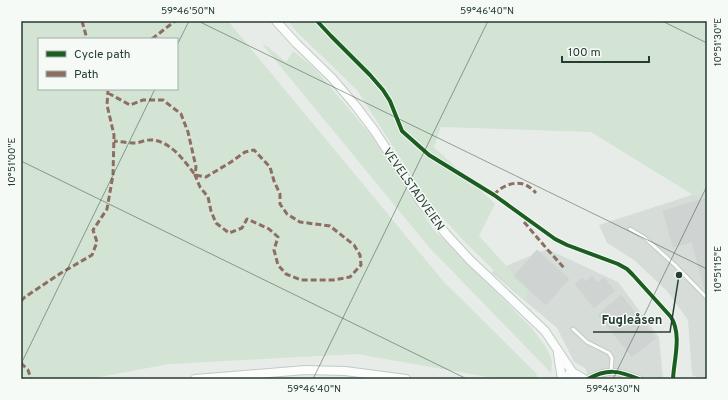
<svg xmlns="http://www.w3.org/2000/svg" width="728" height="400" font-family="Overpass,sans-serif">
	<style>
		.built { fill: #d6ddd8 }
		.green { fill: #d3e3d4; fill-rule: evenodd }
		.building { fill: #cfd3d1; stroke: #d0d5d2 }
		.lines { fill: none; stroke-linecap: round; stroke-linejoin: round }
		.lane-casing { stroke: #c4c9c6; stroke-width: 5 }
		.street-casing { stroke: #c4c9c6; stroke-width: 8 }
		.secondary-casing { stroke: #c4c9c6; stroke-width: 10 }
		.lane { stroke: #fbfcfc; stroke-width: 3 }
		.street { stroke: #fbfcfc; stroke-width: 6 }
		.secondary { stroke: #fbfcfc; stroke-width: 8 }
		.quiet { stroke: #8d6e63; stroke-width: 3; stroke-dasharray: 6 3; stroke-linecap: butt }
		.cycleway-casing { stroke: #f6faf7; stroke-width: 6 }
		.cycleway { stroke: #1b5e20; stroke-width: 4 }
		.ticks { fill: none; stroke: #273d32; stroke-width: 1; stroke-opacity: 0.45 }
		.labels { text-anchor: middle; stroke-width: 3; stroke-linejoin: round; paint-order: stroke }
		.street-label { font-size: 12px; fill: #273d32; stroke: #f6faf7 }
		.leader { fill: none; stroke: #273d32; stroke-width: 1.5 }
		.callout-dot { fill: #273d32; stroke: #f6faf7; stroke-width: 1.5 }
		.callout-label { font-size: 13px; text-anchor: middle; font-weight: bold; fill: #273d32; stroke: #f6faf7; stroke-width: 3; stroke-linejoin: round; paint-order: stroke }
		.neatline { fill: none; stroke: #273d32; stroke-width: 1.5 }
		.ticks-label { font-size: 10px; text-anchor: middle; fill: #273d32 }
	</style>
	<rect width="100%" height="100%" fill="#e7ece9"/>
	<path class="built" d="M707,190v189h-7l-8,-4 -4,-55 -21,-29 -33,-31 -27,-17 -8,-18z
		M547,249l71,33 41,55 4,42h-74l-4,-11 -11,-6 -17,-34 -66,-56z"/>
	<path class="green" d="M21,21h207l216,261 92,91 2,6h-39l-142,-25 -188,10 -80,15h-68zM39,39h138v50h-138z
		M288,21h419v173l-9,4 -107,-66 -150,-5 -7,20 61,57 -16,32 49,54 -3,11 -60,-59 -36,-39 -72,-113 -59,-57z
		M262,44l6,3 18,15 7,-11 21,17 57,67 62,94 98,98 16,22 5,12 -1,12 -123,-127z"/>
	<path class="building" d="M707,198v96h-1l-14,-52 -19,5 -10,-36z
		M537,250l32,29 -23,26 -32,-29z
		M592,276l5,7 7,-5 11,13 -21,17 -19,-24 7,-6 3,4z
		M621,295l35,43 -24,19 -34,-42z"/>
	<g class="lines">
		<g class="lane-casing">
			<path id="lane" d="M630,229l15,9 30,27 32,33
				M573,329l14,13 22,11 3,5 -1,13"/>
		</g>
		<g class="street-casing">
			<path id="street" d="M588,379c20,-11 31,-8 51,0"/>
		</g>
		<g class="secondary-casing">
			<path id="secondary" d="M276,21l20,22 36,35 23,27 19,25 47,72 25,32 24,26 75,71 28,42
				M558,354l4,25
				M569,374h7l8,5
				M195,379l110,-9 40,1 61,8"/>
		</g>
		<use href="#lane" class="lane"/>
		<use href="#street" class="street"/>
		<use href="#secondary" class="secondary"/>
		<path class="quiet" d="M82,21l5,18
			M152,39l23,-18
			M108,93l22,12 13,-5h20l18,14 7,18 8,35 -1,8 5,12 8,10 3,14 5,12 13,10 13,-5 5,-9 22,10 9,8 -4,13 4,15 8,9 15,6h32l17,-3 11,-12 -1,-10 -6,-10 -24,-19 -30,-4 -13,-8 -7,-10v-10l-6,-13 -4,-14 -16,-17 -9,2 -14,10 -25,15 -11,-2c-10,-14 -26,-36 -46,-35 -4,0 -8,2 -12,3 -8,0 -15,-1 -23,-2
			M494,195c7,-9 21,-15 32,-10 4,2 7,5 10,8
			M524,222l23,27 18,20
			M21,301l4,-4 36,-24 31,-18 5,-13 -4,-12 14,-21 6,-34 1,-40 -7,-30 1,-14
			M21,363l7,7 3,9"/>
		<g class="cycleway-casing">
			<path id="cycleway" d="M317,21l14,15 39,39 13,15 7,11 12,30 27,24 65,40 61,44 12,6 51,19 9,5 6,6 38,42c11,18 3,42 2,62
				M588,379c20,-11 31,-8 51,0"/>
		</g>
		<use href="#cycleway" class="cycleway"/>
	</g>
	<path class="ticks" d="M198,21l509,248M662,21l45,22M177,45l12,-24M21,161l446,218M21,364l134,-275M313,379l175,-358M613,379l94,-193"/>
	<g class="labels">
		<g class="street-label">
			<text transform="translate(414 189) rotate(55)" y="4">VEVELSTADVEIEN</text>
		</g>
	</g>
	<path class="leader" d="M679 275L670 332H593"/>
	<circle class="callout-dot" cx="679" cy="275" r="4"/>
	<g class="callout-label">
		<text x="632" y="324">Fugleåsen</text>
	</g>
	<rect width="728" height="400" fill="none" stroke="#f6faf7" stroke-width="44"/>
	<rect x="38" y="38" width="140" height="52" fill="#f6faf7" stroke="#a3aea8"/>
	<rect x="46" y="51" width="20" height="6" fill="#1b5e20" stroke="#a3aea8"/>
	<text x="74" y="58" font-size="12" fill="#273d32">Cycle path</text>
	<rect x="46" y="71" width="20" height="6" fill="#8d6e63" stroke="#a3aea8"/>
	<text x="74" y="78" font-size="12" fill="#273d32">Path</text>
	<path d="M562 56v6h87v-6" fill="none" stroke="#273d32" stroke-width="2"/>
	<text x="568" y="56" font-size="12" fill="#273d32" stroke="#f6faf7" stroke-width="3" paint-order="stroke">100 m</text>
	<rect x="22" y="22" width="684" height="356" class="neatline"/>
	<g class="ticks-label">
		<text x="188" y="14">59°46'50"N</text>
		<text x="487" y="14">59°46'40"N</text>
		<text transform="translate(717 42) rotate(-90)" y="4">10°51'30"E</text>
		<text transform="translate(11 162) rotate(-90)" y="4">10°51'00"E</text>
		<text transform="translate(717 269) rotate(-90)" y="4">10°51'15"E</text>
		<text x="314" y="392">59°46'40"N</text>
		<text x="613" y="392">59°46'30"N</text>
	</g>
</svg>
